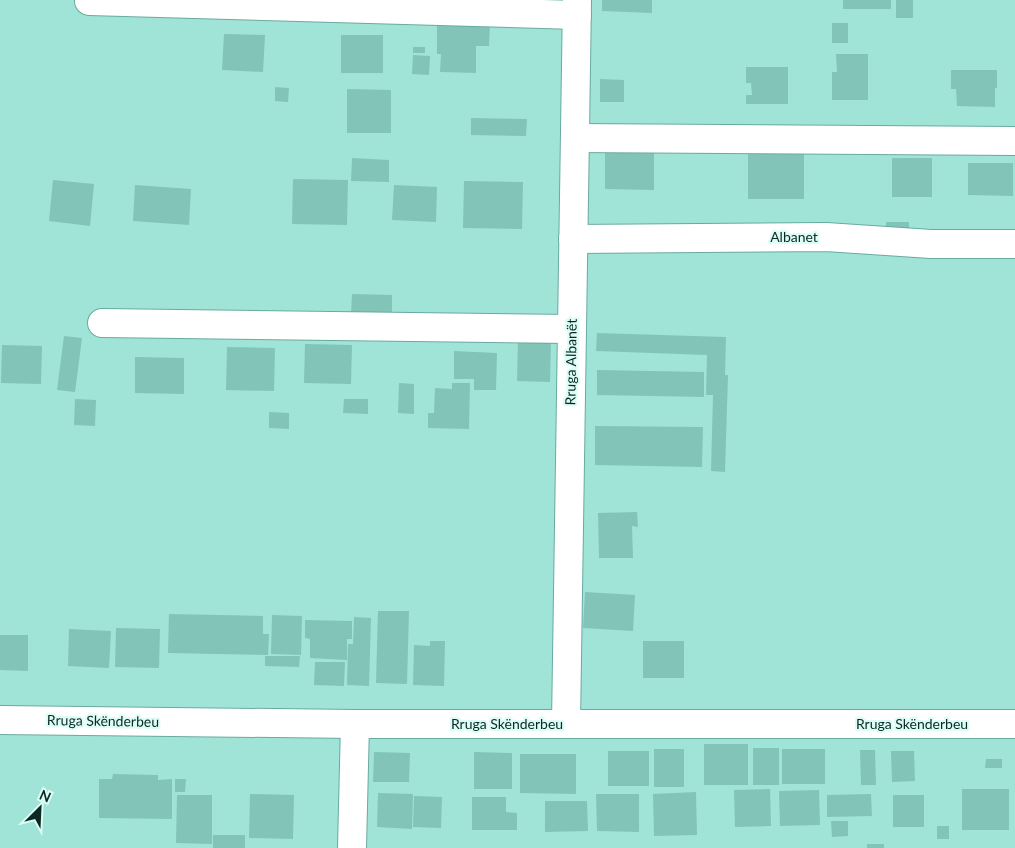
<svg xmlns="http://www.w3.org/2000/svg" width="1015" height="848" font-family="Lato,sans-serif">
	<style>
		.building { fill: #82c4b8 }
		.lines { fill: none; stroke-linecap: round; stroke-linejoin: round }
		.street-casing { stroke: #69ab9f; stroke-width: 30 }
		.secondary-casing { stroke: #69ab9f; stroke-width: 30 }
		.street { stroke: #fff; stroke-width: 28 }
		.secondary { stroke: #fff; stroke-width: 28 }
		.labels { text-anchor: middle; stroke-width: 4.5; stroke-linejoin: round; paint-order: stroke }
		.street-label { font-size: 14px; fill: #0c2823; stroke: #dcfdf6 }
	</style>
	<rect width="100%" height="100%" fill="#a0e4d7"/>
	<path class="building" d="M602,0h50v13l-50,-2z
		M843,0h48v9h-48z
		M896,0h17v18h-17z
		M437,22l53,1 -1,23h-13v27l-36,-1 1,-18h-4z
		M832,23h16v20h-16z
		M224,34l41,1 -2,37 -41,-2z
		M341,35h42v38h-42z
		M413,47h12v6h-12z
		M836,54h32v46h-36v-28h5z
		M413,55l17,1 -1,19 -17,-1z
		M746,67h42v37h-42v-9h6l-1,-12h-5z
		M951,70h46v18h-2v19l-38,-1 -1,-17h-5z
		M600,79l24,1v22h-24z
		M275,87l14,1 -1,14 -13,-1z
		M347,89l44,1v43h-44z
		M471,118l56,1 -1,17 -55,-1z
		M605,149h49v41l-49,-1z
		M748,151l56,1v47h-56z
		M352,158l37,2v22l-38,-1z
		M892,158h40v39h-40z
		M968,163h45v33l-45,-1z
		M293,179l55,1 -1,45 -55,-1z
		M53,180l41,4 -4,42 -41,-5z
		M464,181l59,1 -1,47 -59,-1z
		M135,185l56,4 -2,36 -56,-4z
		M394,185l43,2 -1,35 -44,-2z
		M886,222h23v15h-23z
		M352,294l40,1v20l-41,-1z
		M597,333l129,4 -1,38h3l-3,97 -14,-1 2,-76h-7l1,-40 -111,-4z
		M64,336l18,2 -7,54 -18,-2z
		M518,339l33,1 -1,42 -33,-1z
		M305,344l47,1 -1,39 -47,-1z
		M2,345l40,1 -1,38 -40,-1z
		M227,347l48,1 -1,43 -48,-1z
		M454,351l43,2 -1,37h-22v-11h-20z
		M135,357l49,1v36l-49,-1z
		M597,370l107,2v25l-107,-2z
		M399,383l15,1v30l-16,-1z
		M452,383h18l-1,46 -41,-1v-15h6l1,-25 17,1z
		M75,399l21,1 -1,26 -21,-1z
		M344,399h24v15l-25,-1z
		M269,412l20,1v16l-20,-1z
		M595,426l108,1 -1,40 -107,-2z
		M637,512l1,15 -6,-1 1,32h-34l-1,-45z
		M585,592l50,3 -2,36 -50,-3z
		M378,611h31l-2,73 -31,-1z
		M169,614l94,2v18h6l-1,21 -100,-2z
		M272,615l30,1 -1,39 -30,-1z
		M354,617l17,1 -2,68 -22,-1 1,-41h5z
		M305,620l47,1v18h-5v21l-37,-2v-19l-5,-1z
		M116,628l44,1 -1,39 -44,-1z
		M69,629l42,2 -2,37 -41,-2z
		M0,635h28v36l-28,-1z
		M430,641h15l-1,45 -31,-1 1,-40 16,1z
		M643,641h41v37h-41z
		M265,656h35l-1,11 -34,-1z
		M315,662h30l-1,24 -30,-1z
		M704,744h44v41h-44z
		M753,748h26v37h-26z
		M654,749h30v38h-30z
		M782,749h43v35h-43z
		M860,750h15l1,35h-15z
		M608,751h41v35h-41z
		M891,751h23l1,30 -23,1z
		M374,752l36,1 -1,29h-36z
		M474,752l38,1v36h-38z
		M520,754h56v40l-56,-1z
		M986,759h16v9h-17z
		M113,774l45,1v5l14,-1v40l-73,-1v-39h13z
		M175,779h11l-1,13h-10z
		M770,789l1,37 -36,1 -1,-37z
		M962,789h47v41h-47z
		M819,790l1,35 -40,1 -1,-35z
		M696,792l1,43 -43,1 -1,-42z
		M378,793l35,1 -1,35 -35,-2z
		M250,794l44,1 -1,44 -44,-1z
		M596,794h43v38l-42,-1z
		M871,794l1,22 -45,1v-22z
		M177,795h35v49l-36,-1z
		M893,795h31v32h-31z
		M414,796l28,1 -1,31 -28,-1z
		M472,797h34v15l11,1v17h-45z
		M545,801h42l1,30 -43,1z
		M831,821h17v15l-16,1z
		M937,826h12v13h-12z
		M213,835h32v13h-32z
		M867,844h17v4h-17z"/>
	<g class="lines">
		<g class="street-casing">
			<path id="street" d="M89,1l488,14
				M575,138l440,3
				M573,239l253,-2 105,7h84
				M102,323l470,6
				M352,848l3,-124"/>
		</g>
		<g class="secondary-casing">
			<path id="secondary" d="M0,720l355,4h660
				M566,724l11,-724"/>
		</g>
		<use href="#street" class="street"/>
		<use href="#secondary" class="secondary"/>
	</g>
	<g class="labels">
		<g class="street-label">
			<text x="794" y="242">Albanet</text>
			<text transform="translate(571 362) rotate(-89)" y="5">Rruga Albanët</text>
			<text transform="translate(103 721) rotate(1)" y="5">Rruga Skënderbeu</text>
			<text x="507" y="729">Rruga Skënderbeu</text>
			<text x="912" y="729">Rruga Skënderbeu</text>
		</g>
	</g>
	<g transform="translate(40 808) rotate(24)" stroke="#dcfdf6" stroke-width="4" paint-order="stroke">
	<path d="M0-4L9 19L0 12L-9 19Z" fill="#0c2823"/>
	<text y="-8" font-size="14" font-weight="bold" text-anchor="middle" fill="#0c2823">N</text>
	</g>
</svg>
